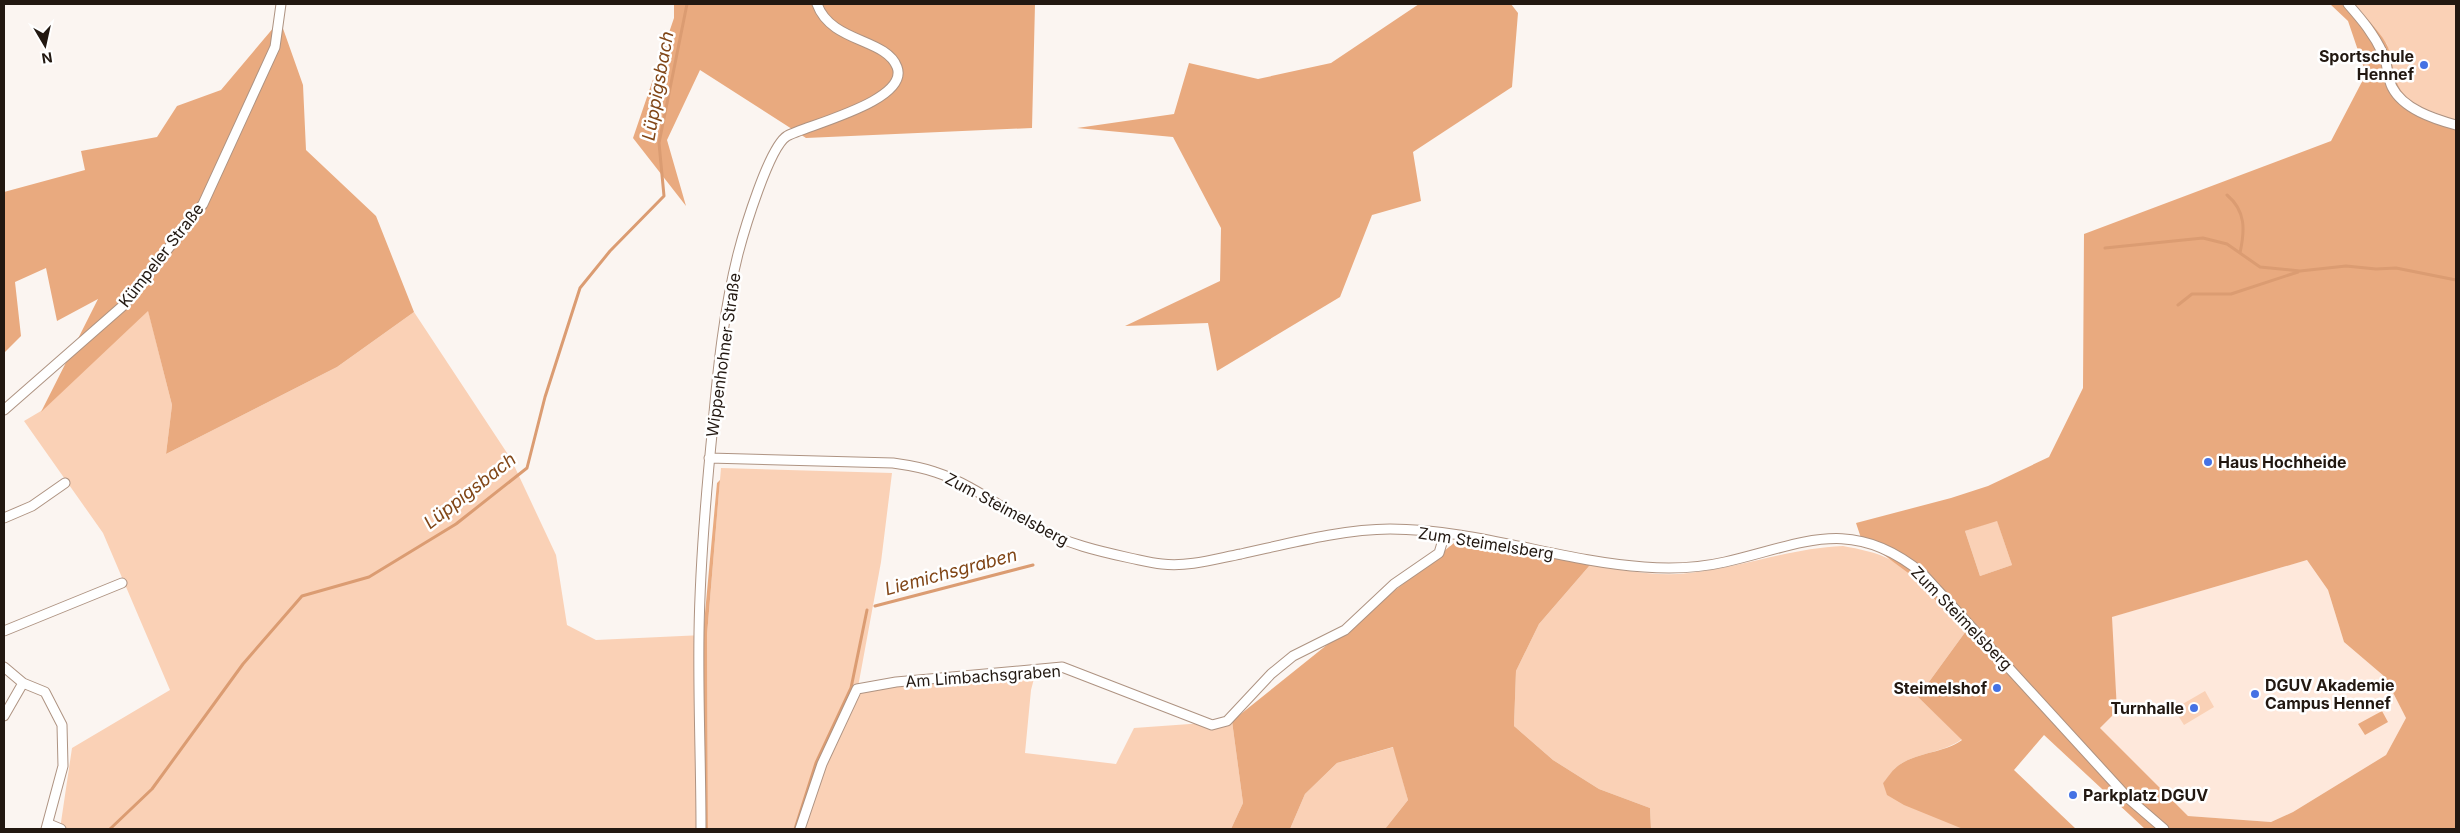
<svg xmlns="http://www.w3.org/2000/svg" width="2460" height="833" font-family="Inter,sans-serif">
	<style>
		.built { fill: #fee8db }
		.green { fill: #fad1b6 }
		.forest { fill: #e9aa7f; fill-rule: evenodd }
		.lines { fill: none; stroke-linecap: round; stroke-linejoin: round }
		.stream { stroke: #db9c72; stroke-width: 3 }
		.street-casing { stroke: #ae9382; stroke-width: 11 }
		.street { stroke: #fff; stroke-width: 9 }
		.poi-dot { fill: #4572e4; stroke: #fff; stroke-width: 2 }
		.labels { text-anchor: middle; stroke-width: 5; stroke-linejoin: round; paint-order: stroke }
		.poi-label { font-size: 16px; font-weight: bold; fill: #221811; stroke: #fff; text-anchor: end }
		.street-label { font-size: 16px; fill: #221811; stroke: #fff }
		.water-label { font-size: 18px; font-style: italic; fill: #814617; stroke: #fff }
	</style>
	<rect width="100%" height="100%" fill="#fbf5f1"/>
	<path class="built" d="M2307,560l21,30 16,52 41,35 21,41 -20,37 -93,57 -22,10 -83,-6 -88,-88 17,-17 -6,-94z"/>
	<path class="green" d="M2355,4h101v116l-31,-11 -19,-11 -9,-13 -10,-41z
		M148,310l24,95 -6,49 171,-87 77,-55 97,147 45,96 11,70 29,15 107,-5 2,194h-645l12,-81 98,-58 -67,-157 -79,-112 17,-10z
		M721,468l171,5 -11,89 -23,125 178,-16 -5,19 -6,63 91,11 18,-36 98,-7 11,82 -12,26h-523l-1,-194z
		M1997,520l15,45 -32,11 -15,-45z
		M1843,546c16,3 33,6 48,14 27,14 54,49 75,71l-48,66 44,42c-18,14 -44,13 -63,26 -6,4 -11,13 -16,18l80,46h-312l-1,-21 -51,-19 -46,-29 -39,-34 2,-55 23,-47 51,-59c33,5 66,12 99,8 52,-5 101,-25 154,-27z
		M2205,691l9,16 -30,18 -10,-16z
		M1394,747l14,53 -23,29h-95l15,-35 32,-31z"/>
	<path class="forest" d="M674,4h361l-3,124 -226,10 -106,-68 -33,70 19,66 -53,-68 41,-120z
		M1419,4h92l7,9 -6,74 -99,65 8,49 -49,14 -32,82 -123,74 -9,-48 -83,3 95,-45 1,-53 -48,-91 -96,-9 97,-14 15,-51 69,16 73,-16z
		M2330,4h25c9,13 22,24 31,39 5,9 6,23 9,33 6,29 36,35 61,44v709h-311l-101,-94 -30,35 62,59h-113l-59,-24 -17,-10 -4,-12c5,-6 10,-14 16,-18 19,-13 45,-12 63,-25l-44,-43 48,-66 -55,-56 -50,-37 -5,-15 95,-25 37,-12 61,-29 34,-69 1,-154 247,-93 35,-67 -18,-53zM1997,521l15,44 -32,11 -15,-45zM2307,560l21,30 16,52 41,35 21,41 -20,37 -93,57 -22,10 -83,-6 -88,-88 17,-17 -5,-94z
		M280,20l23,65 3,65 70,66 38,96 -77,55 -171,87 6,-49 -24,-94 -107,101 57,-113 -41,22 -11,-53 -31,14 6,54 -17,17v-161l81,-22 -4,-19 76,-14 20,-31 44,-16z
		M720,480l-13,155 1,194h-3l-2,-194 14,-152z
		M1454,543l69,8 67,14 -51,59 -23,47 -2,55 39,34 46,29 51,19 1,21h-266l23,-29 -15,-53 -56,16 -32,31 -15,35h-59l12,-26 -11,-82z
		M2382,711l6,11 -23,13 -7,-11z"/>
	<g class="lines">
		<path class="stream" d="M2227,195c19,16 18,35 13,58
			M2105,248l98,-10 24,6 33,23 40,4 46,-5 30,3 20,-1 60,12
			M2178,305l14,-11h39l67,-22
			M875,606l158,-41
			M110,829l42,-40 91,-125 59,-68 67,-19 87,-53 71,-56 18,-71 35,-109 30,-37 54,-55 -5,-53 28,-139
			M795,829l21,-66 35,-75 16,-78"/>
		<g class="street-casing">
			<path id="street" d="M2348,4c14,16 26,30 35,50 5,10 4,23 9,33 11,22 42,32 64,38
				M4,410l121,-106 78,-100 72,-157 6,-43
				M709,458l184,5c14,2 28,4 42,9 37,12 69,38 103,56 30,16 60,23 92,30 10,2 21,5 32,6 27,3 53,-5 79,-10 46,-10 102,-25 149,-25 86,0 169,32 254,38 27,2 55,1 81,-5 78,-18 126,-47 197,11l206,225 36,31
				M4,518l28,-12 33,-23
				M4,631l118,-48
				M4,667l19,16 22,9 17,33 1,41 -17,63
				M4,716l19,-33
				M49,824l12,5
				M701,829c0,-65 -3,-130 -2,-196 1,-69 7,-140 14,-209 5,-57 11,-114 25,-170 6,-23 31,-107 49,-118 20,-11 123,-35 110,-69 -11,-29 -66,-24 -80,-63
				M800,829l22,-65 35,-75 39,-7 166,-15 150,58 15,-4 44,-47 22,-18 52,-26 49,-46 45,-31 6,-20"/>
		</g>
		<use href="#street" class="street"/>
	</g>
	<g class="poi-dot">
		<circle cx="2424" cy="65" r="5"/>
		<circle cx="2208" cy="462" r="5"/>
		<circle cx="1997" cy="688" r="5"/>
		<circle cx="2255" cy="694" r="5"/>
		<circle cx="2194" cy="708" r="5"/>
		<circle cx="2073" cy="795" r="5"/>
	</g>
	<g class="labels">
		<g class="poi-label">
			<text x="2414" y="62">Sportschule<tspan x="2414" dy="18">Hennef</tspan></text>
			<text x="2218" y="468" text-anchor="start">Haus Hochheide</text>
			<text x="2265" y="691" text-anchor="start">DGUV Akademie<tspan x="2265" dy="18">Campus Hennef</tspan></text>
			<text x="1987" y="694">Steimelshof</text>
			<text x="2184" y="714">Turnhalle</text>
			<text x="2083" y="801" text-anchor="start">Parkplatz DGUV</text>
		</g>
		<g class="street-label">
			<text transform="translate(161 255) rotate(-52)" y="6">Kümpeler Straße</text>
			<text transform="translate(723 355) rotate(-82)" y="6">Wippenhohner Straße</text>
			<text transform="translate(1007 509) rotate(28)" y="6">Zum Steimelsberg</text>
			<text transform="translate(1486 543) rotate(9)" y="6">Zum Steimelsberg</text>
			<text transform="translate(1962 618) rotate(46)" y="6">Zum Steimelsberg</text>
			<text transform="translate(983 676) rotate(-4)" y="6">Am Limbachsgraben</text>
		</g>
		<g class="water-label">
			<text transform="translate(658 86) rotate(-80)" y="6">Lüppigsbach</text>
			<text transform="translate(470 491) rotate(-38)" y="6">Lüppigsbach</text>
			<text transform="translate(951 572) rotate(-15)" y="6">Liemichsgraben</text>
		</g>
	</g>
	<rect width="2460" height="833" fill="none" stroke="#221811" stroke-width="10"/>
	<g transform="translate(45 45) rotate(171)" stroke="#ffffff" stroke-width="4" paint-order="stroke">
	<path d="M0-4L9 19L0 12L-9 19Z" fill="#221811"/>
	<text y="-8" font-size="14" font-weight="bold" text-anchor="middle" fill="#221811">N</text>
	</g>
</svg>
